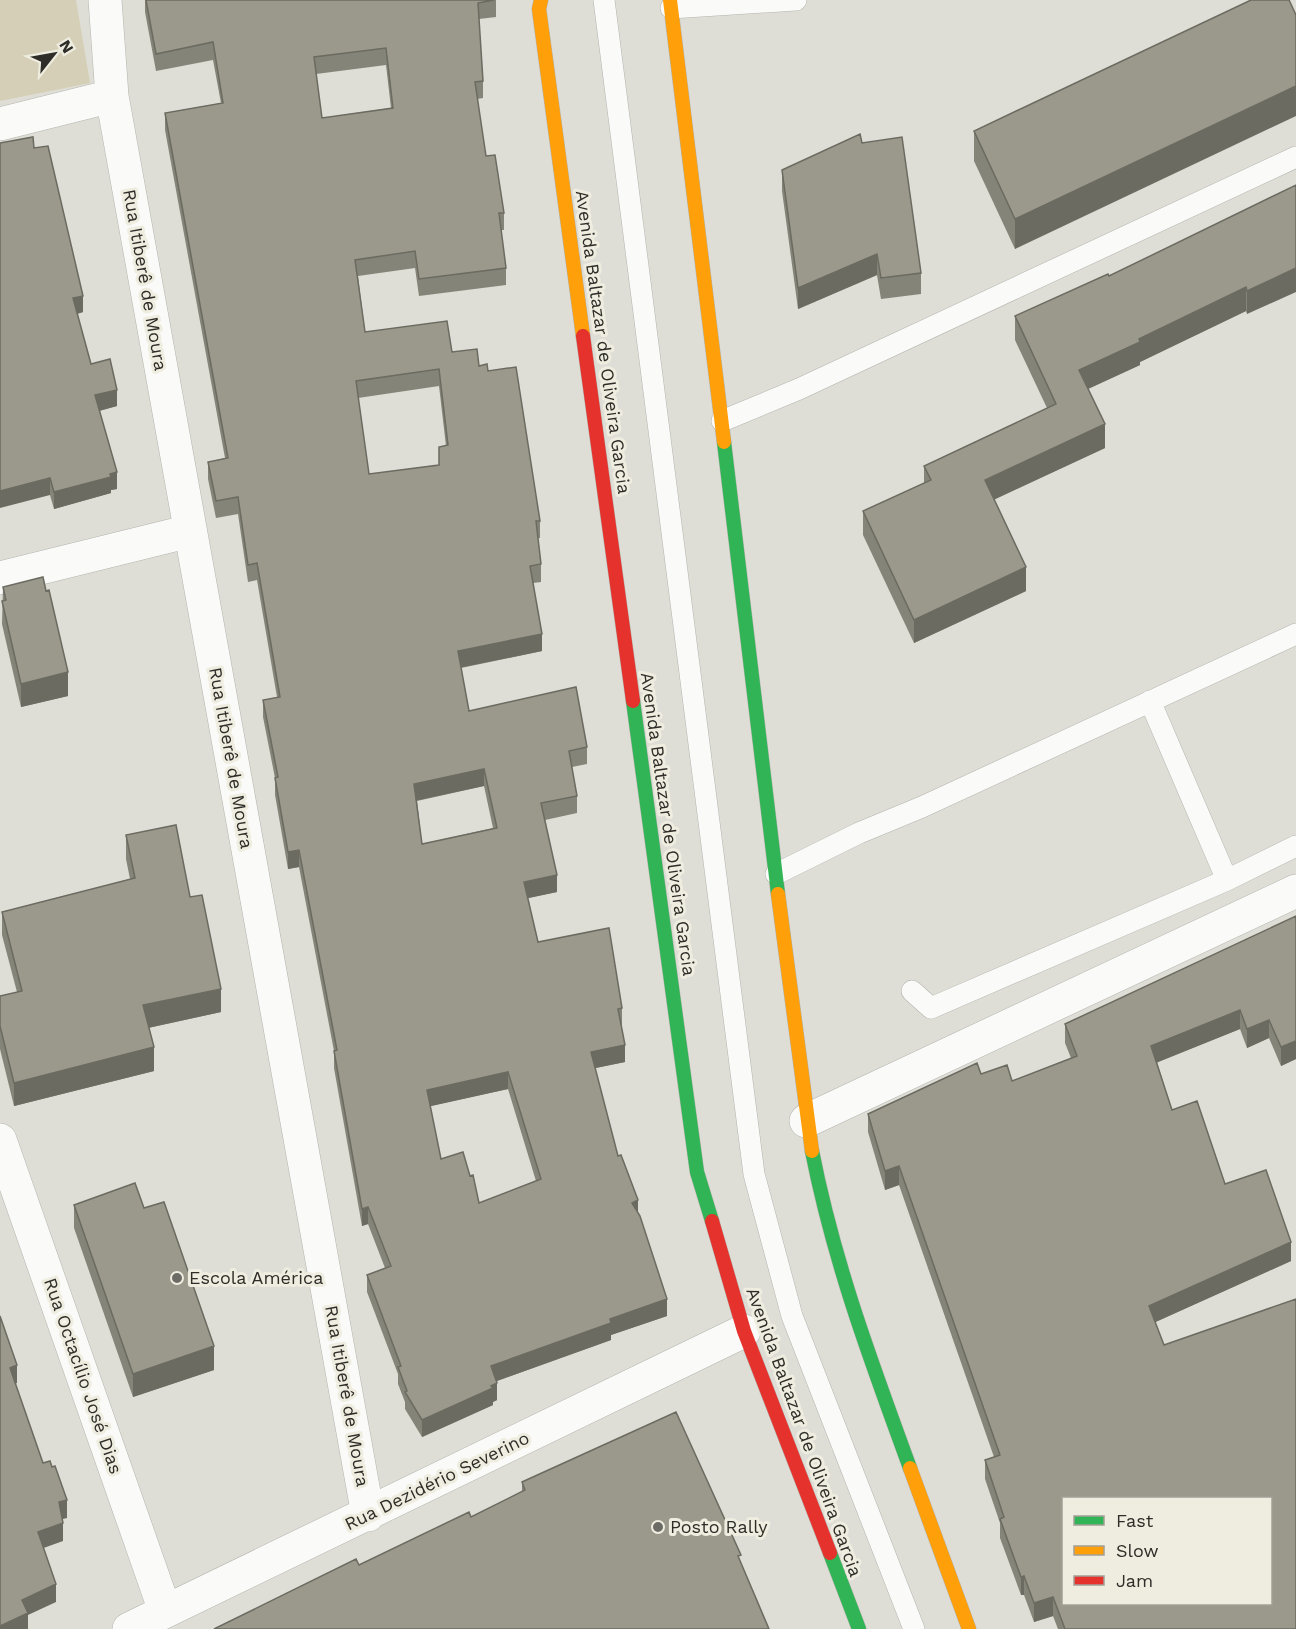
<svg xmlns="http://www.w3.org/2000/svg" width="1296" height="1629" font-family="'Work Sans',sans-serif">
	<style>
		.green { fill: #d4cfb6 }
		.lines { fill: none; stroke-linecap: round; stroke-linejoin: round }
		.lane-casing { stroke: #b4b4ae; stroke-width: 22 }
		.street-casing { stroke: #b4b4ae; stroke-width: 34 }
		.fast-casing { stroke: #b4b4ae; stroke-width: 15 }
		.slow-casing { stroke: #b4b4ae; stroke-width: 15 }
		.jam-casing { stroke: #b4b4ae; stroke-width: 15 }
		.lane { stroke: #fafaf9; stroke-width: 21 }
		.street { stroke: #fafaf9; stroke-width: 33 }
		.fast { stroke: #30b455; stroke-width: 14 }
		.slow { stroke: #ff9f0a; stroke-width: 14 }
		.jam { stroke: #e5322d; stroke-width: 14 }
		.wall { fill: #858478; fill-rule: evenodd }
		.shaded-wall { fill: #6c6b61 }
		.building { fill: #9b998b; stroke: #6c6b61; stroke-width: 1.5; fill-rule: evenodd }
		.poi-dot { fill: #6c6b65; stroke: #efede0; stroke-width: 2 }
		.labels { text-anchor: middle; stroke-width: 6; stroke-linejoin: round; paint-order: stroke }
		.street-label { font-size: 18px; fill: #2e2d28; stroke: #efede0 }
		.poi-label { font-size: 18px; fill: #2e2d28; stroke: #efede0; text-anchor: start }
	</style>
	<rect width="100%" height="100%" fill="#deddd6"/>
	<path class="green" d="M0,0h76l14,83 -90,18z"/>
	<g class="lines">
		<g class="lane-casing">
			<path id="lane" d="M604,0l150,1174 38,142 122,313
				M671,8l125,-8
				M722,421l77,-32 497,-232
				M776,874l83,-41 63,-26 374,-173
				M1227,880l69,-34
				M912,991l19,17 296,-128 -77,-179"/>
		</g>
		<g class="street-casing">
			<path id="street" d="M105,0l7,96 256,1419
				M0,124l112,-28
				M0,578l190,-47
				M806,1121l490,-230
				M0,1140l165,471
				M129,1629l615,-298"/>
		</g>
		<g class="fast-casing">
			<path id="fast" d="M724,442l54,452
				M633,701l64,471 15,49
				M812,1151c22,112 59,210 98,317
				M830,1553l29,76"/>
		</g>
		<g class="slow-casing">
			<path id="slow" d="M541,0l-2,9 44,327
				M670,0l54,442
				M778,894l34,257
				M910,1468l59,161"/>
		</g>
		<g class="jam-casing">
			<path id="jam" d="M583,336l50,365
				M712,1221l32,110 86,222"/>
		</g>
		<use href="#lane" class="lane"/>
		<use href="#street" class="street"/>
		<use href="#fast" class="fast"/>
		<use href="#slow" class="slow"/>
		<use href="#jam" class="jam"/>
	</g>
	<path class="wall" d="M145,0h351v17l-17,2 4,62v17l-6,1 9,57 18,57v17h-3l5,38v17l-87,11 -4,-28 -57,8 7,56 87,20 27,14 9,5 52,150v17h-2l3,26v18l-8,1 9,68 -81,17 8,43 118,36v17l-15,3 5,29v17l-32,7 12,72 -29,6 10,44 84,66v17h-1l4,37 -30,6 23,88 20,57 29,103 -56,19v5l-114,41v19l-4,2v3l-71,32 -17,-28v-7l-7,-18v-10l-31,-82v-17l18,-7 -17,-44 -6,2 -28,-158v-17l-35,-184 -11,2 -13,-74v-17l-12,-61v-17l14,-3 -20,-117 -9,2 -10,-68 -22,4 -8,-39v-17l17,-4 -60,-328v-17l56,-10 -8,-43 -57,11 -11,-59zM386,65l5,43 -69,10 -6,-44zM439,386l7,60 -7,19 -70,9 -11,-76zM484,786l9,42 -71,16 -5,-43zM508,1089l28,92 -57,22 -38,-44 -11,-53z
		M1251,0l-236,249 -41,-88v-30z
		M862,143l59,130v21l-40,5 -4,-24 -79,34 -16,-118v-21z
		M34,148l49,164 -6,2 14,50 26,42 -18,5 18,78 -6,1v3l-57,16 -4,-14z
		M1296,185l-49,129 -1,-3 -106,51v3l-52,24 17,59 -111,51 32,92 -112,52 -51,-108v-24l61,-27v-18l123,-58 -32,-68v-24l94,-40z
		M3,587l65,109 -47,11 -19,-83z
		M126,835l64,62 31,115 -73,16 6,43 -140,35 -14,-57v-53l17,-4 -15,-57v-23l128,-33 -4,-20z
		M1296,916v143l-15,7 -12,-28 -22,10 -7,-19 -83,33 15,48 53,74 66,77 -136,61 9,23 132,284h-238l-5,-13 -19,6 -10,-27h-3l-21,-57v-15l-15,-44v-19l9,-3 -95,-272 -14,5 -17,-58v-18l113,-40 31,7 59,-23 -6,-15v-19z
		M74,1205l70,3 70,162 -81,27 -59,-169z
		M522,1482l219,80 -382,3 112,-48 51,-25z"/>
	<path class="shaded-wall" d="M1296,86v30l-281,133v-30z
		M877,254v21l-79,34v-21z
		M1296,268v24l-49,22v-23z
		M1246,287v24l-106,51v3l-61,28v-23l60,-31z
		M83,296v16l-10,3v-17z
		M117,390v16l-22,6v-17z
		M1105,424v24l-120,56v-24z
		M117,472v17l-6,1v3l-57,16v-17z
		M50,478v17l-50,13v-17z
		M1026,567v24l-112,52v-23z
		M542,634v17l-84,17v-17z
		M68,672v24l-47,11v-23z
		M484,769v17l-70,15v-17z
		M299,850v17l-11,2v-17z
		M557,875v17l-33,7v-17z
		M221,989v23l-78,17v-24z
		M1240,1010v19l-89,36v-19z
		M1269,1020v18l-22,10v-19z
		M1296,1041v18l-15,7v-19z
		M625,1045v17l-34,7v-17z
		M154,1047v24l-140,35v-23z
		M508,1072v17l-81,18v-17z
		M899,1166v19l-14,5v-19z
		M638,1200v17l-6,-14z
		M368,1207v17l-6,2v-17z
		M1291,1242v19l-142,64v-19z
		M667,1299v17l-56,19v5l-120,43v-17l119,-47z
		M214,1346v24l-81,27v-23z
		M17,1365v18l-7,3v-18z
		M497,1383v17l-4,2v3l-71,32v-17z
		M67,1500v18l-8,2v-18z
		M63,1523v18l-25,9v-18z
		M1024,1576v19h-3v-18z
		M56,1584v18l-28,13v14h-28v-3l22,-26z
		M1053,1597v19l-19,6v-19z"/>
	<path class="building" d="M146,0h348l-16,3 5,78 -8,1 11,74 9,-1 9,58h-5l7,55 -87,11 -4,-28 -60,9 10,72 82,-11 5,31 25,-3 2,17 8,-2 1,7 28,-4 24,154h-4l5,43 -11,2 12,68 -84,17 11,60 107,-24 11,60 -18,4 8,45 -36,7 16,72 -33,7 14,60 71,-14 13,80 -4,1 7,36 -34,7 27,104 3,-1 17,45 -6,3 8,13 27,83 -57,20 1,4 -120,43 6,17 -6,3 2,2 -71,32 -17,-28 2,-1 -9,-24 3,-1 -34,-91 24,-9 -23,-59 -6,2 -28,-158 3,-1 -38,-200 -11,2 -13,-74 3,-1 -15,-77 17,-3 -23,-134 -9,2 -10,-68 -22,4 -8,-39 20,-4 -63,-345 58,-10 -10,-61 -57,12zM386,48l7,60 -71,10 -8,-61zM439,369l9,76 -9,2v18l-70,9 -13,-93zM484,769l13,59 -75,16 -8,-60zM508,1072l33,107 -62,24 -6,-28 -3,1 -7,-24 -22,7 -14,-69z
		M1251,0h38l7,15v71l-281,133 -41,-88z
		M860,134l2,9 40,-6 19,136 -40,5 -4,-24 -79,34 -16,-118z
		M33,137l1,11 14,-2 35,150 -10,2 18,66 19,-5 7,31 -22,5 22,77 -7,2 1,3 -57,15 -4,-14 -50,13v-348z
		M1296,185v83l-49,23 -1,-4 -107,52 1,3 -61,28 26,54 -120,56 41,87 -112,53 -51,-109 68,-31 -7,-14 132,-62 -41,-88 93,-42 1,2z
		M43,577l3,14 3,-1 19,82 -47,12 -19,-83 4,-1 -3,-13z
		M176,825l14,72 12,-2 19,94 -78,16 11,42 -140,36 -14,-57v-30l22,-5 -20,-79 133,-34 -9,-43z
		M1296,916v125l-15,6 -12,-27 -22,9 -7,-19 -89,36 21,64 25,-9 28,83 41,-14 25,72 -142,64 15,39 132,-46v330h-231l-12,-32 -19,6 -10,-27 -3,1 -21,-58 4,-2 -19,-57 15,-5 -101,-289 -14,5 -17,-57 109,-51 4,11 26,-9 5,16 65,-25 -12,-32zM1064,1498h206v106h-206z
		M135,1183l9,25 20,-6 50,144 -81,28 -59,-169z
		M0,1316l17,49 -7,3 33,95 7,-2 2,6 3,-1 12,34 -8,2 4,21 -25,9 18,52 -34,16 6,13 -28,13z
		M676,1412l65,143 -3,1 31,73h-555l142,-70 3,6 110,-53 2,5 54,-27 -3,-8z"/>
	<g class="poi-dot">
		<circle cx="177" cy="1278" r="6"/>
		<circle cx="658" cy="1527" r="6"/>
	</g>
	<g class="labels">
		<g class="street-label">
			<text transform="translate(145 280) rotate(80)" y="6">Rua Itiberê de Moura</text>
			<text transform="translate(603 342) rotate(82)" y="6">Avenida Baltazar de Oliveira Garcia</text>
			<text transform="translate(231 758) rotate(80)" y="6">Rua Itiberê de Moura</text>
			<text transform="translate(668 824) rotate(82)" y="6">Avenida Baltazar de Oliveira Garcia</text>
			<text transform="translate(83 1376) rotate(71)" y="6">Rua Octacílio José Dias</text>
			<text transform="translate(347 1396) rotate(80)" y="6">Rua Itiberê de Moura</text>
			<text transform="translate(804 1432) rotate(70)" y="6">Avenida Baltazar de Oliveira Garcia</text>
			<text transform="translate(437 1481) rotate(-26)" y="6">Rua Dezidério Severino</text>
		</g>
		<g class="poi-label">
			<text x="189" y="1284">Escola América</text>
			<text x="670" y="1533">Posto Rally</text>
		</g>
	</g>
	<rect x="1062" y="1497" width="210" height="108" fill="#efede0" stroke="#a2a096" stroke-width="1.5"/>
	<rect x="1074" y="1516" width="30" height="9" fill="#30b455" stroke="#a2a096" stroke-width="1.5"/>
	<text x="1116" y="1527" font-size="18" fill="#2e2d28">Fast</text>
	<rect x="1074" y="1546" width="30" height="9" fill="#ff9f0a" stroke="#a2a096" stroke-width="1.5"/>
	<text x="1116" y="1557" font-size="18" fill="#2e2d28">Slow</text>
	<rect x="1074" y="1576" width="30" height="9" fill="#e5322d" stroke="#a2a096" stroke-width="1.5"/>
	<text x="1116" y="1587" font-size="18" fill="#2e2d28">Jam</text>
	<g transform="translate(54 54) rotate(59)" stroke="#efede0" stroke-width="4.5" paint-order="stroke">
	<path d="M0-4.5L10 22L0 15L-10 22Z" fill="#2e2d28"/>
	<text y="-9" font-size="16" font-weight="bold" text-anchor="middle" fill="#2e2d28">N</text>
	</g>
</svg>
